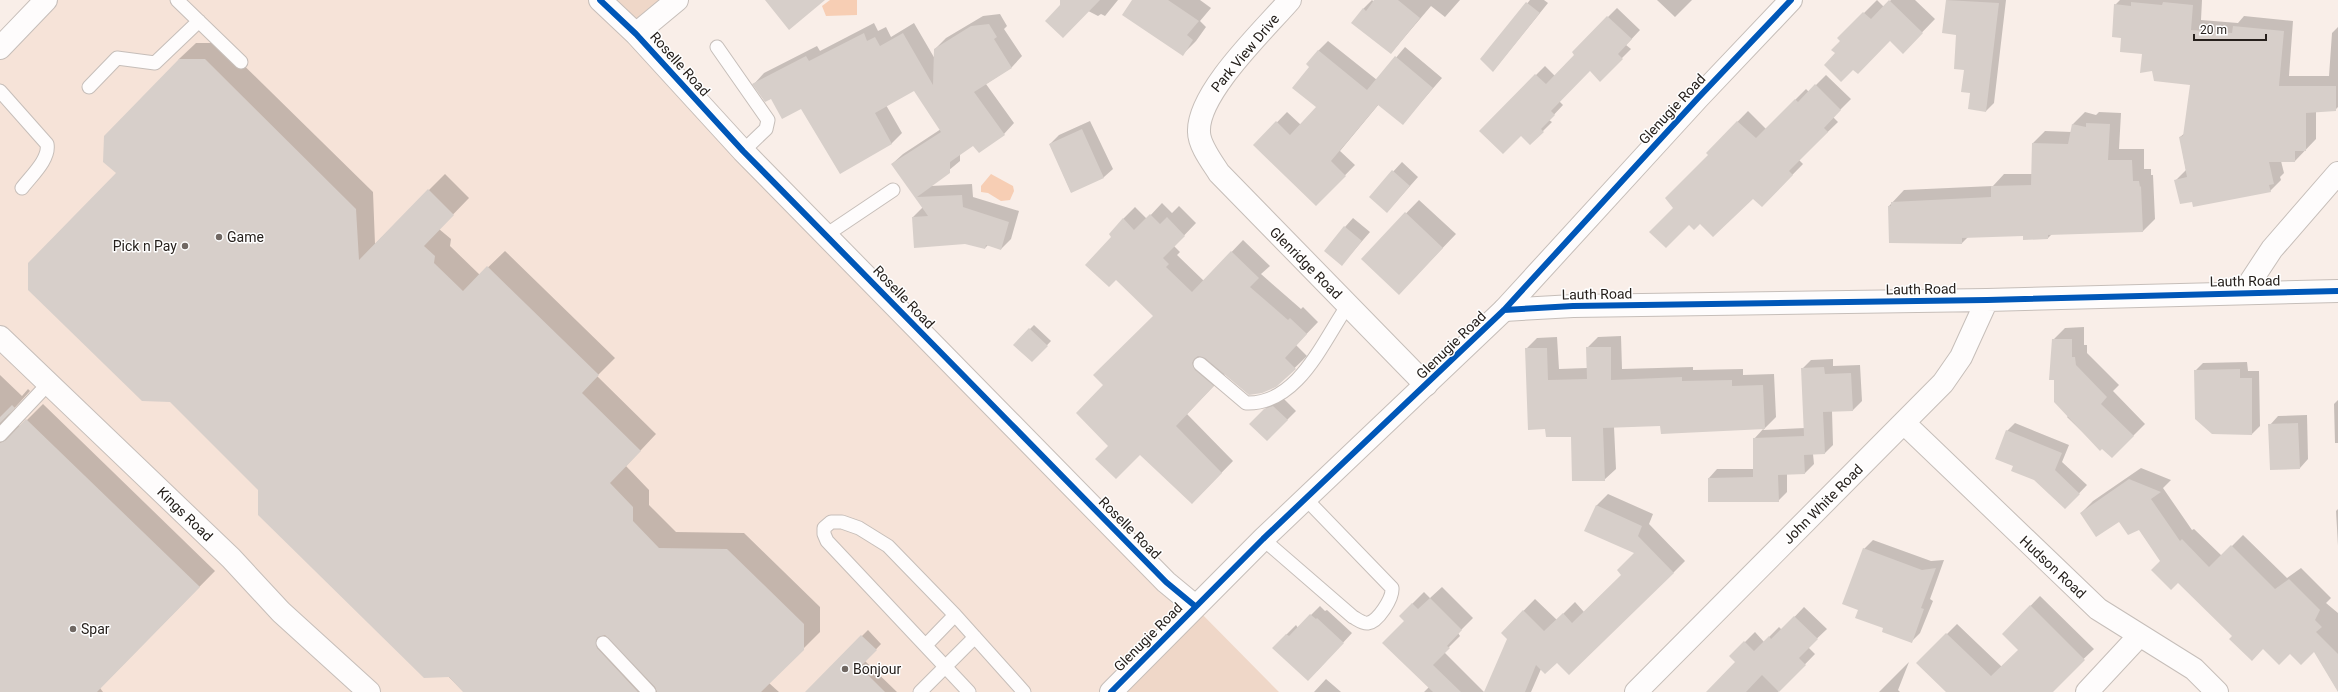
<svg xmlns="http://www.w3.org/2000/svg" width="2338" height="692" font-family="Roboto,sans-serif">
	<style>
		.built { fill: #f6e3d8 }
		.green { fill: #efd7c8 }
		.water { fill: #f7ceb4 }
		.shadow { fill: #0003 }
		.building { fill: #d7cfca }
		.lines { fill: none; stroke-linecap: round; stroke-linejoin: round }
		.lane-casing { stroke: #c6beb9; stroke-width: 15 }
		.street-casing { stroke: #c6beb9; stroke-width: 24 }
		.secondary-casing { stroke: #c6beb9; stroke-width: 24 }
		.lane { stroke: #fefcfc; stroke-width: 13 }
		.street { stroke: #fefcfc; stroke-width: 22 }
		.secondary { stroke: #fefcfc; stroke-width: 22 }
		.cycleway-casing { stroke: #fff; stroke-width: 8 }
		.cycleway { stroke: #0057b8; stroke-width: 6 }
		.poi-dot { fill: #706863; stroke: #fff; stroke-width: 1.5 }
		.labels { text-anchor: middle; stroke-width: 3; stroke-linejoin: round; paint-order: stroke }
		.street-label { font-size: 14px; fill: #26201c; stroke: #fff }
		.poi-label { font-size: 14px; fill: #26201c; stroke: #fff; text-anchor: start }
	</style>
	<rect width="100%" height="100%" fill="#f9eee8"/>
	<path class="built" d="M48,0h551l595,606 -83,86h-1111v-642z"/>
	<path class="green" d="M599,0h79l-42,35z
		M1194,606l85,86h-168z"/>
	<path class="water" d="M830,0h27v15l-31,1 -4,-10z
		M991,174l22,12 1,5 -4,9 -9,1 -13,-8 -7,-1v-6z"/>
	<path class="shadow" d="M1067,0h51l-13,16 -4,-2 -3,2z
		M1134,0h66l11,8 -11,13 6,6 -10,14 -13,13z
		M1372,0l2,2 1,-2h85l-15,17 -14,-11 -40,47 -28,-44z
		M1530,0h14l4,3 -55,68 -12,-12z
		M1657,0h35l-17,17z
		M1877,0l7,7 7,-7h24l20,19 -32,33 -13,-12 -53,13 4,-12 -2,-3z
		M1947,0h59l-12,103 -8,8 -14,-19 -15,-58 -14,-2z
		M2120,0h82l-1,20 37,3 6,-7 49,5 -4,55h40l3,-43 6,-6v80l-3,3 -19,1v28l-21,22h-14l3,12 -4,4 1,3 -11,11 -77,9 -17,-20 10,-10 -6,-33 5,-4 6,-49 -38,-14 -10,-17 -21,-16 -7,-32z
		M1617,8l23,22 -14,15 5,4 -31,31 -10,-10 -31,31 4,4 -14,15 3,2 -22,22 -9,-9 -41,-4 65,-65 10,10 20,-21 -2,-3z
		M1000,14l7,12 -3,3 18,27 -10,11 -26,17 28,39 -10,11 -30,10 -14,10v7l-30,25 42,-2 1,13 46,14 -8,28 -10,10 -13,-4 -3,3 -72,-31 10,-10 -31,-43 11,-10 38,-25 -27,-40 -28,16 16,28 -11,11 -89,-37 -48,-23 10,-11 53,-27 3,5 54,-28 4,8 8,-4 5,10 23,-14 21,36v-10l11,-11 37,-22z
		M1328,41l49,39 28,-33 37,31 -39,45 -24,-19 -39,47 15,14 -39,40 -61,-60 32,-33 14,13 16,-18 -6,-40 7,-16z
		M196,43h25l152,149 2,52 70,-70 24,24 -30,31 12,10 -1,7 30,29 25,-24 110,107 -18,18 59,58 -30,32 23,24v15l27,27 68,1 76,74v25l-51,51 10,9h-315l-205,-202 -142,-317 62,-114z
		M1826,75l25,24 -18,18 5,5 -39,38 4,4 -41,42 -9,-9 -53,26 -26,-15 35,-53 -2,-2 41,-42 18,18 40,-40 3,3z
		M2085,112l11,3 3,-3 22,1 -2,36h25v20h7v6h2l2,44 -12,12 -91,3 -4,4 -24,-3 -56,2 -6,6 -73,-37 15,-16 89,-4 11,-12h28l1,-31 12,-12 27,1 1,-8z
		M1090,121l23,48 -9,8 -33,15 -21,-48 9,-9z
		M1402,162l16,15 -23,26 -25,-6z
		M1419,200l37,34 -44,46 -50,-21z
		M1162,203l10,10 7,-7 17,17 -22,23 6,6 -3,3 27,26 39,-41 27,26 -9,8 40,35 2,-2 15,15 -22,23 11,11 -31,30 -51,-12 -38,40 46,47 -41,42 -52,-49 -30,-8 -6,-61 50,-69 -41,-79 10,-18 12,-12 12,12z
		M1353,218l17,14 -20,23 -5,-28z
		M1034,325l17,16 -19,20 -18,-16z
		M2084,327v18h3v8l32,32 -6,6 32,33 -33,33 -10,-10 -2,2 -33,-32 2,-2 -16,-75 12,-12z
		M1621,336l1,33 71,-2v3l50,-1v6l31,-1 2,43 -13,13 42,-2 -3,-59 9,-9 22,-1v7l27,-1 2,36 -9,9 -21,1 1,34 -8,8 -12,1 1,10 -9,9 -18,1v18l-9,9 -69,-23 8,-9h37v-30l10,-11 -103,-3 -47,2 2,42 -12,11 -32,-44 -46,-87 11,-11 20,-1 2,32 28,-1v-20l11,-11z
		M2247,362l1,9h11l1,55 -8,8 -57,-63 8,-8z
		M0,375l22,21 6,-7 2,2 -20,22 -2,4 2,7 5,3 7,-2 21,-21 172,167 -115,117 3,4h-103z
		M1282,397l14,14 -29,29 -16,-16 23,-24z
		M2338,400v43h-3l-1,-39z
		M2307,415l1,44 -8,9 -30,-43 8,-9z
		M2015,423l54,22 -7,17 25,23 -22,23 -30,-29 -28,-48z
		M2141,468l30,12 -8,8 29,42 2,-1 28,27 21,-21 44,43 14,-10 30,30 -5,5 12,10v78l-24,-41 -24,3 -27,-5 -29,-12 -73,-75 -22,-32 -20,-9 -38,-7 12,-12z
		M1608,494l45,20 -4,10 36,37 -12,12 -116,88 -16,8 -10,23h-46l24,-53 -7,-6 33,-34 22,21 18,-18 9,10 39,-38 12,-22 -39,-46z
		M2338,509v37l-2,-35z
		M1873,540l58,21 13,-1 -14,39 3,2 -13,32 -9,9 -51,-33 4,-60z
		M1442,587l31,31 -15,15 2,3 -16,16 40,40h-60l5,-5 -23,-66 -6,-5 24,-24 6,6z
		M2040,596l54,53 -45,43h-102l-29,-29 39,-39 45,43 18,-17 -17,-16z
		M1320,606l5,5 2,-1 25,23 -35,38 -44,-23 23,-23 2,3z
		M1804,607l23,22 -19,18 7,7 -37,38h-70l29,-30 -6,-6 24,-24 9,10 15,-15 3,3z
		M868,630l13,14 -16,17 32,31h-80l-6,-5z
		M1909,662l-11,28 2,2h-21z
		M1326,679l15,13h-27z"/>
	<path class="building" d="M765,0h60l-36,30z
		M1060,0h40l-37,38 -18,-17 15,-16z
		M1132,0h36l31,21 -12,14 6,5 -10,16 -61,-41z
		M1374,0h24l22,18 -29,36 -40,-31 12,-15 3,3z
		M1889,0l34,33 -20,21 -13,-13 -32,33 -5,-4 -12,12 -17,-17 11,-12 -4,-3 9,-9 -3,-3 26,-26 8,7z
		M1946,0l53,3 -13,109 -18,-3 2,-16 -9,-1 3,-22 -10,-1 2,-34 -14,-2z
		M1526,2l14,11 -47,59 -13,-13z
		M2131,2l31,3 1,-3 30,3 -2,25 41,3 1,-7 51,5 -5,55h57v25l-30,2v38h-11v11h-26l5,22 -5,1 2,7 -78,15 -1,-5 -12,2 -6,-24 13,-3 -8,-40 4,-1 7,-51 -36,-4 -2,-10 -12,2 2,-19 -22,-2 1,-14 -9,-1 2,-33 17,2z
		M1607,16l25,23 -14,15 5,5 -23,23 -10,-11 -39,40 4,4 -14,14 3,3 -14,13 -9,-9 -18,18 -24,-23 56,-57 11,10 28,-29 -2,-3z
		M989,24l8,13 -3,2 18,29 -38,24 31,43 -26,18 -6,-7 -23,16v11l-33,24 45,-2 1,12 46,15 -8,28 -15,-5 -1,4 -20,-5 -51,4 -2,-31 16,-1 -37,-52 50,-32 -27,-41 -39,22 17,31 -52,30 -39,-65 -19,10 -11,-20 -6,3 -13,-18 54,-28 3,5 55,-28 3,8 8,-4 5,9 23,-13 30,52 1,-36 37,-23z
		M1318,50l49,40 28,-34 38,32 -30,37 -25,-20 -47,56 15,15 -30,30 -63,-61 23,-24 14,14 26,-28 -24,-19 17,-21 -3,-3z
		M179,59h26l151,150 3,51 69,-71 26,26 -30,31 11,10 -1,7 29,28 24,-25 112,109 -17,18 59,58 -31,32 23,24v14l26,27 68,1 77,75v26l-43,42h-104l-2,-5 -50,-52 -7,2 -2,3 1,8 41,44h-175l-14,-15 -25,1 -166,-163v-25l-88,-88 -28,-1 -114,-111v-27l88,-90 -13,-11 1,-26z
		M1815,84l26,26 -17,18 4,4 -39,39 4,4 -31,32 -9,-8 -40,38 -13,-13 -6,6 -5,-5 -23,23 -17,-16 24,-24 -8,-10 43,-43 -2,-2 31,-32 19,17 39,-39 3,3z
		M2086,123l24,1 -2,36h24l1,21h6l1,6 1,-1 2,46 -95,3v4l-25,1v-4l-61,2v6l-73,-1 -1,-37h3v-4l100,-5v-11l40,-1 1,-42 36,1 4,-20 14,3z
		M1082,129l22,49 -33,15 -22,-49z
		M1392,170l18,16 -23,27 -18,-16z
		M1405,212l38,36 -44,47 -38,-36z
		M1150,214l10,10 7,-7 18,19 -22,22 6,6 -3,3 26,25 39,-41 28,27 -9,9 38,33 2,-2 17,16 -22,24 11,11 -20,18 -14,6 -13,2 -44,-37 -7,-2 -4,3 -2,4 3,7 19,16 -38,40 46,47 -30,31 -52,-49 -24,24 -21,-20 13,-13 -32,-33 27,-28 -10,-10 60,-59 -37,-36 -7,7 -24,-22 26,-28 -2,-3 14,-16 11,12z
		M1344,226l18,15 -20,25 -18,-15z
		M1029,328l19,18 -16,16 -19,-17z
		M2052,339h20v18h3l1,8 31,32 -6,7 33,32 -22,22 -10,-9 -2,2 -46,-49v-22h-5z
		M1586,347h25v33l71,-3v4l50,-1v6l31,-1 2,44 -104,5 -1,-8 -57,2 2,53h-33l-1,-44h-25l-1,-8 -17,1 -3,-82h22l1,32 39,-1z
		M1824,367l1,7 26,-1 2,38 -30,1 2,42 -21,1 1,19 -27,1 1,27h-71v-24l45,-1v-39l51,-2 -3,-68z
		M2240,369v9h12v57l-40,-1 -17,-15 -1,-49z
		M12,405l3,3 -15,15v-6z
		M1273,406l15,14 -21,21 -18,-17 15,-15z
		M26,419l174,168 -103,105h-97v-249l6,-3z
		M2298,423l2,46 -30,1 -2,-46z
		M2006,430l56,23 -7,17 25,24 -15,15 -31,-29 -23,-9 2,-5 -18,-7z
		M2129,479l32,13 -10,7 29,42 2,-2 27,28 22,-22 44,44 14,-10 31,31 -5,10 7,7 -6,5 22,22v38l-24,-40 -13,13 -11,-11 -11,11 -16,-16 -11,12 -23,-22 3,-3 -54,-53 -7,7 -20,-20 9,-9 -21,-31 -11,5 -9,-13 -23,15 -16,-24z
		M1596,505l46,21 -4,10 36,37 -105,102 -12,-12 -12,11 -9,-9 -11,27h-41l23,-53 -6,-6 22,-23 21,21 19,-18 9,10 49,-48 -4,-5 17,-17 -50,-22z
		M1863,548l59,22 14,-2 -15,40 3,1 -12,34 -30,-11 1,-4 -28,-10 3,-8 -16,-6z
		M1430,598l32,32 -15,16 3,2 -17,17 28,27h-28l-51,-49 22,-22 -5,-5 13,-13 6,6z
		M2030,605l55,55 -32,32h-107l-30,-29 30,-30 45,43 27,-26 -16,-16z
		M1310,614l6,5 1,-1 27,25 -36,38 -36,-33 14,-14 3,2z
		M1794,616l24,23 -19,19 7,7 -27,27 -17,-17 -16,17h-40l29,-30 -6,-6 15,-15 10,10 15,-15 2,3z
		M861,635l16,15 -17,17 25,25h-80z"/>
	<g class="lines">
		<g class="lane-casing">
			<path id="lane" d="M177,0l64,62
				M717,47l51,73 -2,9 -23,22
				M89,87l28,-29 38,5 44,-42
				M0,91l47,53c3,15 -16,32 -25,44
				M826,235l67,-45
				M1200,364l46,39c52,2 77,-62 102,-98
				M0,435l48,-51
				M1263,539l90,78c4,2 10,7 15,6 10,-1 25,-25 24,-35l-87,-90
				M603,643l46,49
				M926,645l29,-30
				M920,692l55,-55
				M969,692l-142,-151 -3,-7v-6l7,-6h11l17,6 29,18 67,69 69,77"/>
		</g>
		<g class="street-casing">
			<path id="street" d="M600,0l36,34 107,117 268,273 155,158 29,24
				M1290,0c-25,29 -93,93 -91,132 0,13 13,30 20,41l207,212
				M636,34l41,-34
				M0,48l46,-48
				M2243,293l29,-44 66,-76
				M1504,310l69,-4 414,-6 351,-9
				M0,337l231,221 50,54 88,80
				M1904,423l194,186 96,60 23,23
				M1636,692l307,-309 18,-26 26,-57
				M2087,692l52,-56"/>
		</g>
		<g class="secondary-casing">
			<path id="secondary" d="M1111,692l152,-153 241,-229 194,-212 93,-98"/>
		</g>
		<use href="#lane" class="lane"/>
		<use href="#street" class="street"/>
		<use href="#secondary" class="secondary"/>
		<g class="cycleway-casing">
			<path id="cycleway" d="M600,0l36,34 107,117 268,273 155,158 29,24
				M1504,310l69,-4 414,-6 351,-9
				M1111,692l152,-153 241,-229 194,-212 93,-98"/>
		</g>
		<use href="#cycleway" class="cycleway"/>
	</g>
	<g class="poi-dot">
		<circle cx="219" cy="237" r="4"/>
		<circle cx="185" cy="246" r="4"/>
		<circle cx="73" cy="629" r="4"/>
		<circle cx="845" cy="669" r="4"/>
	</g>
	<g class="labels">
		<g class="street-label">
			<text transform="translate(1245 53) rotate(-50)" y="5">Park View Drive</text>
			<text transform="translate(680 64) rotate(48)" y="5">Roselle Road</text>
			<text transform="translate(1672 109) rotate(-47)" y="5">Glenugie Road</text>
			<text transform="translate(1306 263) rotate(45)" y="5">Glenridge Road</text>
			<text transform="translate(2245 281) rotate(-1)" y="5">Lauth Road</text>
			<text transform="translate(1921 289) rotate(-1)" y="5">Lauth Road</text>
			<text transform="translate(1597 294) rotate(-1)" y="5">Lauth Road</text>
			<text transform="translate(904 297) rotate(46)" y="5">Roselle Road</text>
			<text transform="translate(1451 345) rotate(-44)" y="5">Glenugie Road</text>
			<text transform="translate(1823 504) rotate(-45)" y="5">John White Road</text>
			<text transform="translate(185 514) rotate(44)" y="5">Kings Road</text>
			<text transform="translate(1130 528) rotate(45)" y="5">Roselle Road</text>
			<text transform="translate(2053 567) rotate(43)" y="5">Hudson Road</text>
			<text transform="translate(1148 637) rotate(-45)" y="5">Glenugie Road</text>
		</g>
		<g class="poi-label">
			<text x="227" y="242">Game</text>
			<text x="177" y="251" text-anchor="end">Pick n Pay</text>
			<text x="81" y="634">Spar</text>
			<text x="853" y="674">Bonjour</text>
		</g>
	</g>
	<path d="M2194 34v6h72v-6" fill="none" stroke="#26201c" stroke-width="2"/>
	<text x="2200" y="34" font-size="12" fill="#26201c" stroke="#ffffff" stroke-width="3" paint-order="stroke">20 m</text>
</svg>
